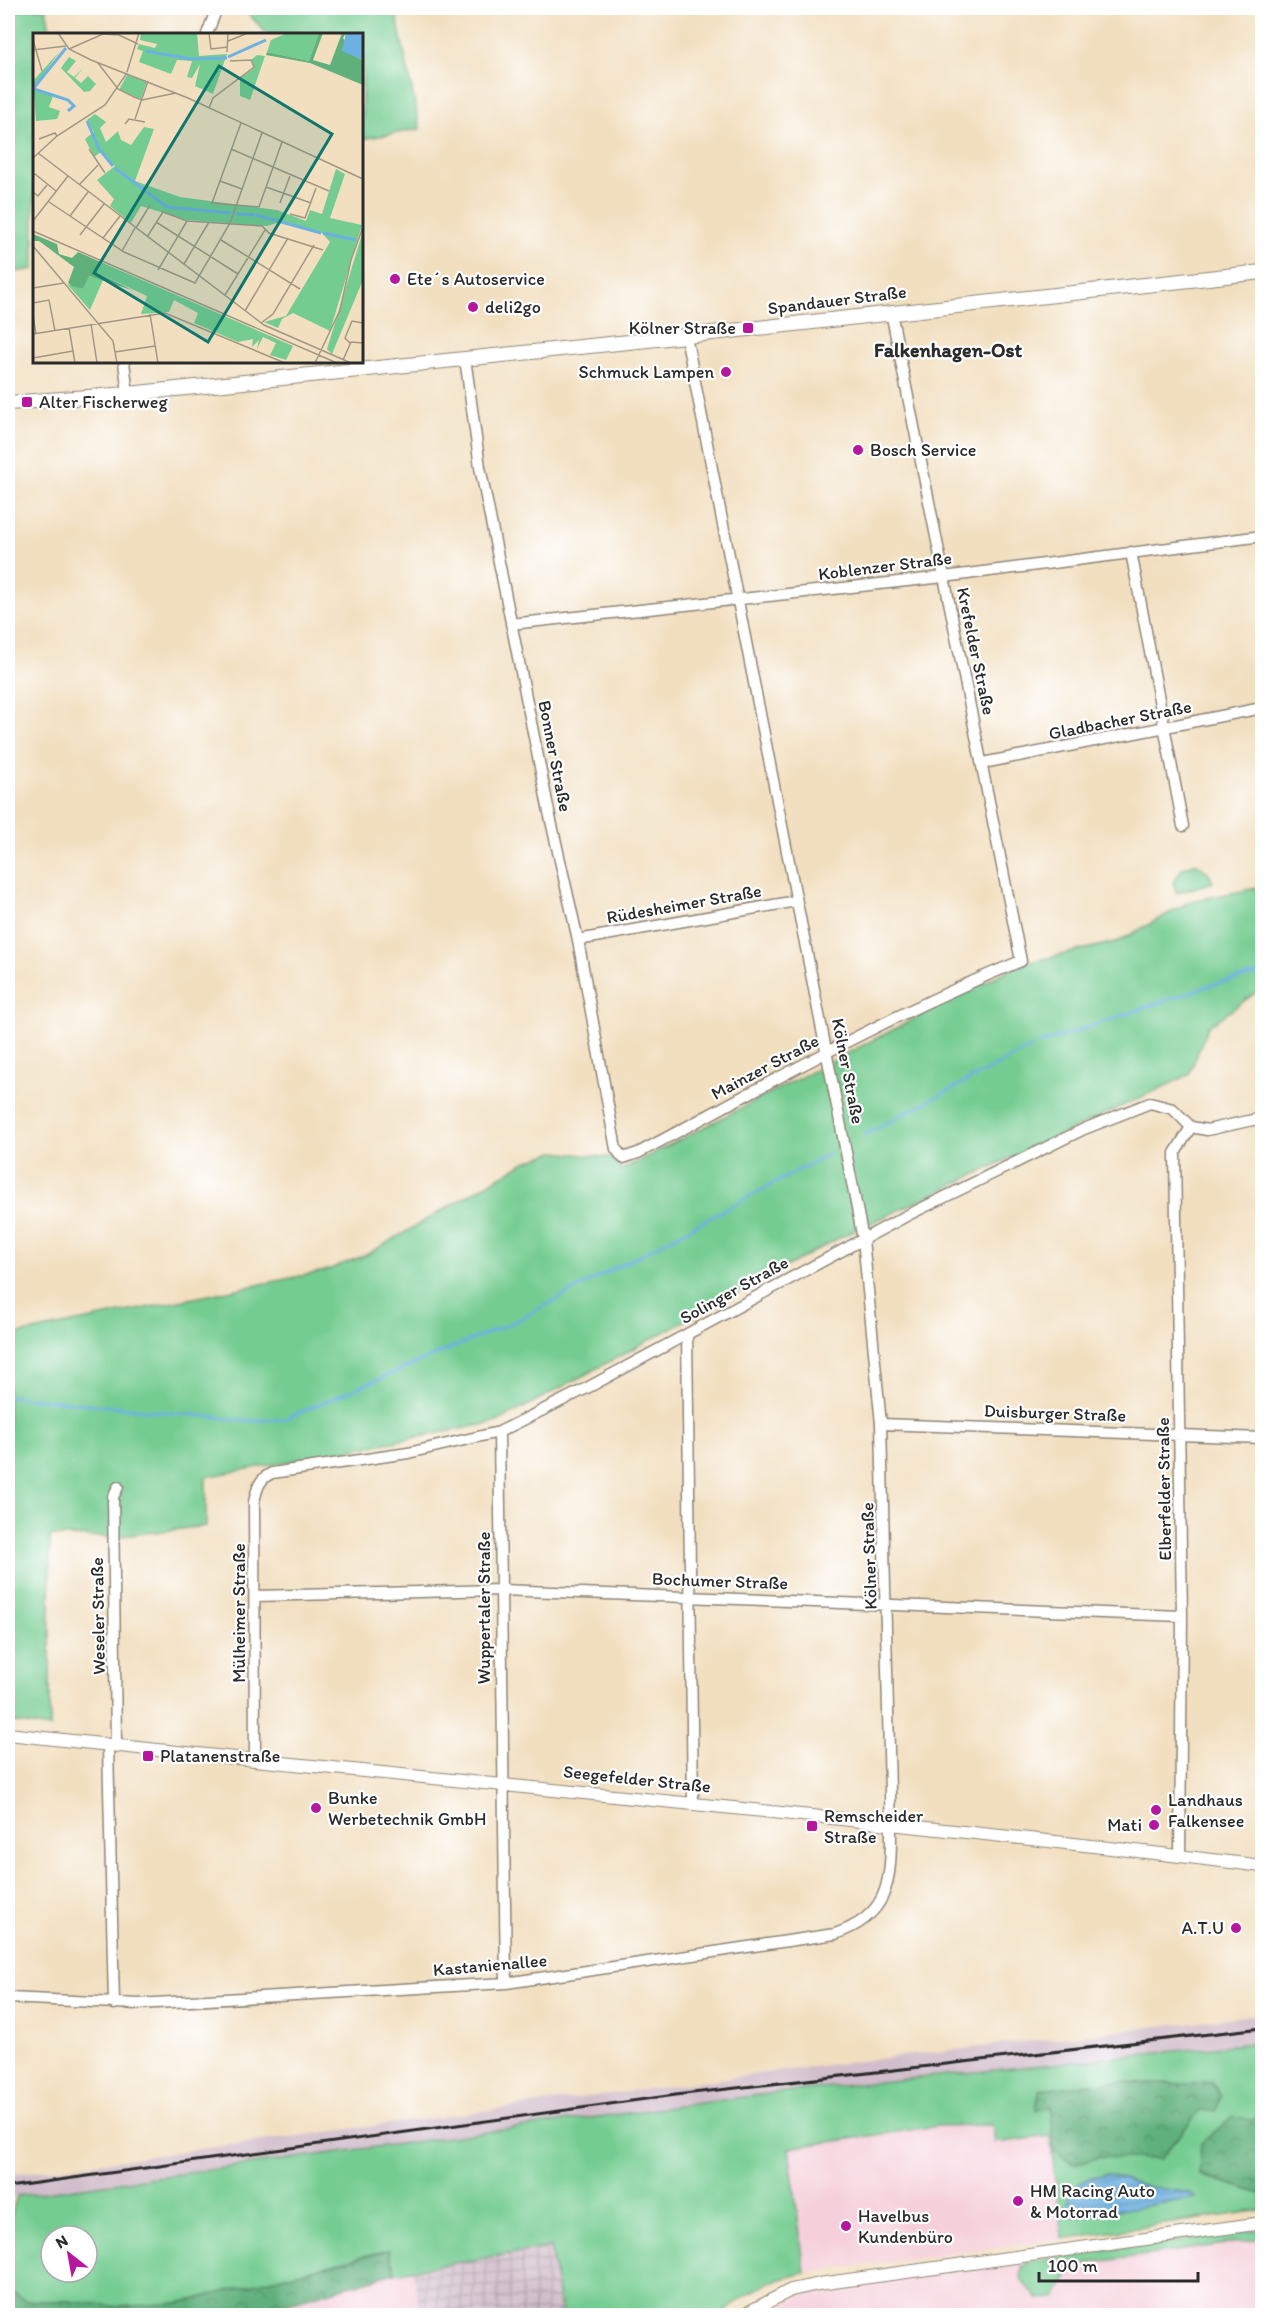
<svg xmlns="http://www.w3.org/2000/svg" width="1270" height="2323" font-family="Itim,sans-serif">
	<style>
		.built { fill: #f5cfda }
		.industrial { fill: url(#industrial-grid) }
		.railway { fill: #d1bdcb }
		.green { fill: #74cc91; stroke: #507c5e; stroke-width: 1.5; fill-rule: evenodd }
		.forest { fill: url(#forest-crowns); stroke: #456e53; stroke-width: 1.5 }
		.water { fill: url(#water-rules); stroke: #4c6e86; stroke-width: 1.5 }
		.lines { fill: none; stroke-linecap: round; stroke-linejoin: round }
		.stream { stroke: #6db1e2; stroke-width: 3 }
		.minor-casing { stroke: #8e8576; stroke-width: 13 }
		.tertiary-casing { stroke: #8e8576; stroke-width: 14 }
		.secondary-casing { stroke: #8e8576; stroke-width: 16 }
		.minor { stroke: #fff; stroke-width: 10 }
		.tertiary { stroke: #fff; stroke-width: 12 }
		.secondary { stroke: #fff; stroke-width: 14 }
		.rail { stroke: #2b2b2b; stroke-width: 3 }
		.poi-dot { fill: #b5179e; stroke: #fff; stroke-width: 2 }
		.labels { text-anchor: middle; stroke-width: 4.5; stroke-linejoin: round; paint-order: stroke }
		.poi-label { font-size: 18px; fill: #2b2b2b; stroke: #fff; text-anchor: start }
		.street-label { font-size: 18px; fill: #2b2b2b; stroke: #fff }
		.neighbourhood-label { font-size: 20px; font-weight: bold; fill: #2b2b2b; stroke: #fff }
		.inset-river { fill: none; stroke: #6db1e2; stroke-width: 3 }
		.inset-road { fill: none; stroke: #a29784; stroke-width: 1.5 }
		.view { fill: #0f766e; fill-opacity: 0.15; stroke: #0f766e; stroke-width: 3 }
		.inset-edge { fill: none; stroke: #2b2b2b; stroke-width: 3 }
	</style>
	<defs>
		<pattern id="industrial-grid" width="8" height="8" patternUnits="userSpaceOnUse" patternTransform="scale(1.5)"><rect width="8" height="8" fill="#d1bdcb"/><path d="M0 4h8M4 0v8" fill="none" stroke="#aa9aa5"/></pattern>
		<pattern id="forest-crowns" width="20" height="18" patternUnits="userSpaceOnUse" patternTransform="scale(1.5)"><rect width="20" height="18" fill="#5fb07b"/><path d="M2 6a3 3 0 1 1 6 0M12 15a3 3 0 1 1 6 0" fill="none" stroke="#4f8f65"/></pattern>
		<pattern id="water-rules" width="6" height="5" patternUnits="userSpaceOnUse" patternTransform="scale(1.5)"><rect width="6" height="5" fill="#6db1e2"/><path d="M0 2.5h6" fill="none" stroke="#5a90b7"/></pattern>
	</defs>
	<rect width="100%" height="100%" fill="#fff"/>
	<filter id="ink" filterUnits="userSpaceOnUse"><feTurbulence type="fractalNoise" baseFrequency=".0167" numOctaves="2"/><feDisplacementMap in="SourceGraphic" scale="12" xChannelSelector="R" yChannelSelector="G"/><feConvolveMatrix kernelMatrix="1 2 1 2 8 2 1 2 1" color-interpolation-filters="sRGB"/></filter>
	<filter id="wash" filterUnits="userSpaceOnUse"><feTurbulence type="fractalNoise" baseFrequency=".008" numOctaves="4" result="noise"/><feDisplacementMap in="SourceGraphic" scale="24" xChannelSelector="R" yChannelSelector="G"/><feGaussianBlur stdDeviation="1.35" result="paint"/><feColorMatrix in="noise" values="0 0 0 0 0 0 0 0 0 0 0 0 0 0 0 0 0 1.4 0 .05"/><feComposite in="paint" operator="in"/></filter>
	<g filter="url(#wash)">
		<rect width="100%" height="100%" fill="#f2dfc0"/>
		<path class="built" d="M992,2125l3,18 55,-7 12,103 -257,34 -17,-125 149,-22z
			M1262,2229v86l-508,1 24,-14 41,-12z
			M413,2269l7,46 -173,1 148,-43z"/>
		<path class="industrial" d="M551,2247l11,68h-142l-7,-46z"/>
		<path class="railway" d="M1262,2014v28l-488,51 -766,105v-23l810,-109z"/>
		<path class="green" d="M8,8h38l5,26h-17v235l-26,4z
			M243,8h152l25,121 -58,10v-105h-95z
			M1196,863l13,10 4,9 -36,11 -4,-10 9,-15z
			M1262,887v101l-54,39 -19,48 -346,161 -346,186 -291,55v49l-94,11 -62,-1v192l-42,-7v-385l317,-65 43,-17 157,-92 29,-10 60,6 7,12 397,-205 101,-24 72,-40z
			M1262,2042v9l-6,1 1,14 5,-1v50l-11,6 -52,54 63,19v16l-200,29 -12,-103 -55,7 -3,-18 -55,1 -148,22 16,125 -35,9 -22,12 -28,21h-158l-12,-68 -155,26 -7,-23 -208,53 -61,4 -51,-6h-43l-17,-12v-65l9,-28 757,-103zM1211,2081l-11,29 -40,49 -61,-2 -26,7 -22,-47v-11l60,-24 83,2zM1106,2174l44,13 40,6 -120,1zM51,2236h36v36h-36z
			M1262,2229v10l-180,25 -13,10 -13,24 -18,1 -17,-20 1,-12 8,-6z"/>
		<path class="forest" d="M1211,2081l10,15 -5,15 -16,-1 -40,49 -61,-2 -26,7 -19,-13 -3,-45 -15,5 3,-21 72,-8 83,2z
			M1262,2115v79l-63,-20 2,-31 32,-26 18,4z
			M389,2250l6,23 -148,42h-239v-26l17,12h43l51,6 61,-4z"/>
		<path class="water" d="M1106,2174l44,13 40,6 6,5 -122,19 -7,-9c4,-24 16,-30 39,-34z"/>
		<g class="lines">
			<path class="stream" d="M1039,1044l172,-59 51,-12
				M864,1135l168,-88
				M8,1396l244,25 32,-2 232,-98 313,-167"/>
		</g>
	</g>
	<g filter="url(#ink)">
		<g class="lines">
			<g class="minor-casing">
				<path id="minor" d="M207,34l10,-26
					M465,358l15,109 69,345 29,128 38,209 7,9 15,-5c126,-67 250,-138 383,-192l-130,-649
					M124,362l4,32
					M1131,552l52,274
					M511,624l433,-47 318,-41
					M983,763l279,-55
					M578,940l218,-39
					M1191,1127l16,3 55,-12
					M687,1334l6,470
					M881,1424l381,14
					M499,1432l7,551
					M256,1596l244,-6 682,26
					M108,1745l6,259
					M116,1745l-3,-248 5,-10
					M255,1761l-1,-259c3,-14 5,-23 18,-29l136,-20 91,-21 88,-44 321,-173 176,-86 66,-26 23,6 18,18
					M1180,1856l2,-240 -7,-463 16,-26
					M8,1998l130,6 368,-21 329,-49c53,-18 56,-51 56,-101l-10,-409 -18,-185 -177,-903"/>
			</g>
			<g class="tertiary-casing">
				<path id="tertiary" d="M8,1734c418,46 837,81 1254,132
					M741,2316l50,-26 28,-6 443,-61"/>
			</g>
			<g class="secondary-casing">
				<path id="secondary" d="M8,403l120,-9 558,-58 576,-64"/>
			</g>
			<use href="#minor" class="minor"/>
			<use href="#tertiary" class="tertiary"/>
			<use href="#secondary" class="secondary"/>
			<path class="rail" d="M8,2187l667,-92 587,-67"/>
		</g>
	</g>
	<g class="poi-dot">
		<circle cx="395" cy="279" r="6"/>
		<circle cx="473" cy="307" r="6"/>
		<rect x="742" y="322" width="12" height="12" rx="3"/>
		<circle cx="726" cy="372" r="6"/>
		<rect x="21" y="396" width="12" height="12" rx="3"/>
		<circle cx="858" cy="450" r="6"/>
		<rect x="142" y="1750" width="12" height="12" rx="3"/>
		<circle cx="316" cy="1808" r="6"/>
		<circle cx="1156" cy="1810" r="6"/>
		<circle cx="1154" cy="1825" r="6"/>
		<rect x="806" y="1820" width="12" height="12" rx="3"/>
		<circle cx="1236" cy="1928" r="6"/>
		<circle cx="1018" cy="2201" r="6"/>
		<circle cx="846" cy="2226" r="6"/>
	</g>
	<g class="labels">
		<g class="poi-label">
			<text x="407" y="285">Ete´s Autoservice</text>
			<text x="485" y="313">deli2go</text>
			<text x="736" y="334" text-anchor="end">Kölner Straße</text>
			<text x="714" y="378" text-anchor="end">Schmuck Lampen</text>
			<text x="39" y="408">Alter Fischerweg</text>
			<text x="870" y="456">Bosch Service</text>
			<text x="160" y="1762">Platanenstraße</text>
			<text x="328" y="1804">Bunke<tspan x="328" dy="21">Werbetechnik GmbH</tspan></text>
			<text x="1168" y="1806">Landhaus<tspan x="1168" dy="21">Falkensee</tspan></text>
			<text x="824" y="1822">Remscheider<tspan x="824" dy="21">Straße</tspan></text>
			<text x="1142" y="1831" text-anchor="end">Mati</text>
			<text x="1224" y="1934" text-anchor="end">A.T.U</text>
			<text x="1030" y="2197">HM Racing Auto<tspan x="1030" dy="21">&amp; Motorrad</tspan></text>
			<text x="858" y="2222">Havelbus<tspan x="858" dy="21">Kundenbüro</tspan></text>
		</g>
		<g class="street-label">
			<text transform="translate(837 300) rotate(-7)" y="6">Spandauer Straße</text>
			<text transform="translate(885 566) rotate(-7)" y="6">Koblenzer Straße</text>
			<text transform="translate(976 651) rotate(78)" y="6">Krefelder Straße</text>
			<text transform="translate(1120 720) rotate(-11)" y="6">Gladbacher Straße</text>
			<text transform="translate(555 756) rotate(79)" y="6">Bonner Straße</text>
			<text transform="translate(684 904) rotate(-10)" y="6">Rüdesheimer Straße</text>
			<text transform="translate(765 1067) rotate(-28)" y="6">Mainzer Straße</text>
			<text transform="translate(848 1071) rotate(79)" y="6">Kölner Straße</text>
			<text transform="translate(734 1290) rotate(-29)" y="6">Solinger Straße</text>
			<text transform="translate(1055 1413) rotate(2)" y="6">Duisburger Straße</text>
			<text transform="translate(1164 1489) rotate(-91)" y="6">Elberfelder Straße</text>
			<text transform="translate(869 1556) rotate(-92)" y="6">Kölner Straße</text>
			<text transform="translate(720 1581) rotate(2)" y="6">Bochumer Straße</text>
			<text transform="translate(484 1608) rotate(-90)" y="6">Wuppertaler Straße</text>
			<text transform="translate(239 1613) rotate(-90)" y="6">Mülheimer Straße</text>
			<text transform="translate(98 1616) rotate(-91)" y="6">Weseler Straße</text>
			<text transform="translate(637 1779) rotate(6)" y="6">Seegefelder Straße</text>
			<text transform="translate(490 1965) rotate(-5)" y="6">Kastanienallee</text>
		</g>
		<g class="neighbourhood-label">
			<text x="948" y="357">Falkenhagen-Ost</text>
		</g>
	</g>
	<g transform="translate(33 33)">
		<rect width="330" height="330" fill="#f2dfc0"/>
		<path d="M108,0h56l2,23 28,-2 -14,40 -18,-8 5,-22 -8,14 -5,-1 5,-16 -15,-1 -6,14 -32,-12 4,-11 -6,-2 2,-5 16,4 2,-4 -17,-4zM254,0h32l-10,28 -42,-9 4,-12zM26,19l-25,36 19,8 -4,11 11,4 -3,8 -21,2 -3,-40zM224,22l8,1 -15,44 -10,-4v-18l14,-10 -3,-8zM36,24l7,4 -9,11 7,5 9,-9 -8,10 6,5 7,-7 8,8 -6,7 -6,1 -23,-24zM94,42l20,6 -6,18 -22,-9zM62,81l11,8 -6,6 6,14 12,-11 3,9 10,5 13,-18 10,2 -19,52 45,16 97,13 29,11 4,-11 12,4 14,-45 9,5 -15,44 32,7 -32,106 -37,-18 -11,6 -4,9 -14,-6 22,-6 44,-74 -8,-9 -42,-11 -13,4 -80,-6 -46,-14 -10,17 -21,-17 4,-7 -17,-19 18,-14 -14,-14 -7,5 -9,-18 9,-7 -7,-12zM330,198v49l-31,74 -5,-5zM70,230l190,83 -7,14 -16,-5 6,-12 -13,-6 -6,12 2,-9 -7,7 1,-8 -15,3 -44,-19 4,-10 -24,-13 -5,12 -28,2 6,-18 -49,-23 -2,-4zM55,243l15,4 -13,30 -23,-26 16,5z" fill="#74cc91"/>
		<path d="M286,0h4l-10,27 17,5 12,-32h4l-3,5 13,19 7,3v25l-53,-22 -44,-8 1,-3 42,9zM0,201l24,10 2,10 13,4 6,-6 25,11 -7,6 2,4 34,17 -43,-14 -6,13 -11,-3 -4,-3 6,-16 -35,-26h-6z" fill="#5fb07b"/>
		<path d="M313,0h17v27l-21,-9z" fill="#6db1e2"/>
		<path class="inset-river" d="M112,18l46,8 36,-1M195,24l38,-17M0,56l33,-41M1,56l34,11 6,6 -6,5M54,88l12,28 14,17M82,135l52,39 64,6M203,181l19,1M223,182l65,18M290,200l33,7"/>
		<path class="inset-road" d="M25,0l11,16 22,11 97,38 175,81M176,0l2,16 17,-2M0,7l9,31M195,8l20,-8M36,16l34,-15 16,1 19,9M0,17l33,-4M194,19l1,-19M65,30l20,26 16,8 8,3 34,-7M94,39l12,-39M176,75l4,-10 41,-31 -3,-7 -21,1M102,86l13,-38M208,90l-29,80 47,4 23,-65M92,91l4,-5 16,3M6,106l16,-6 2,3M56,116l16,24M198,116l98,42M5,120l226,172 87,38M0,125l24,-22 48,-31 22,-32M0,143l2,-2 21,17M187,148l22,8M46,152l19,-20M233,154l45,16M0,159l5,4 9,-11M16,169l75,50 71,31 35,-60 32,-90M247,170l10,-27M257,181l15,4 11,-30M37,183l18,-24M0,188l35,-45M123,189l82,52M103,195l14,-23M0,198l304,132M47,202l24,-31M114,204l16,-25 24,9 75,5 7,7 54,17M70,205l17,-22M188,207l79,49M0,213l80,95 4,22M89,218l13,-23M151,231l25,-42M125,237l29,-49M0,255l31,-5M192,262l40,-65M0,270l16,-3 6,31M212,278l43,-73M117,281l8,49M0,282l3,19M228,290l12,-9 41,-69M58,291l6,39M36,295l6,35M0,301l132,-21 120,50M317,310l-5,-5 7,-17 11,2M82,319l40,-6M0,325l40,-7M310,327l8,-18 12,1M282,330l25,-53 11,-50 12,-33"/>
		<path class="view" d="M186,33l113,68 -124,208 -114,-69z"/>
		<rect width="330" height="330" class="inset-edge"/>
	</g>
	<rect width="1270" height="2323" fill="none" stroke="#fff" stroke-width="30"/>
	<g transform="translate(69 2254) rotate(329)"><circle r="28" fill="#ffffff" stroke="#aaaaaa" stroke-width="1.5"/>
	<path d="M0-4.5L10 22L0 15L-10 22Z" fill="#b5179e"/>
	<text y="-9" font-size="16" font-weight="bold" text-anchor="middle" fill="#2b2b2b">N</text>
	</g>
	<path d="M1039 2272v9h159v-9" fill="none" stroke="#2b2b2b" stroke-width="3"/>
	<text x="1048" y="2272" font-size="18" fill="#2b2b2b" stroke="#ffffff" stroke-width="4.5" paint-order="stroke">100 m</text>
</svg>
